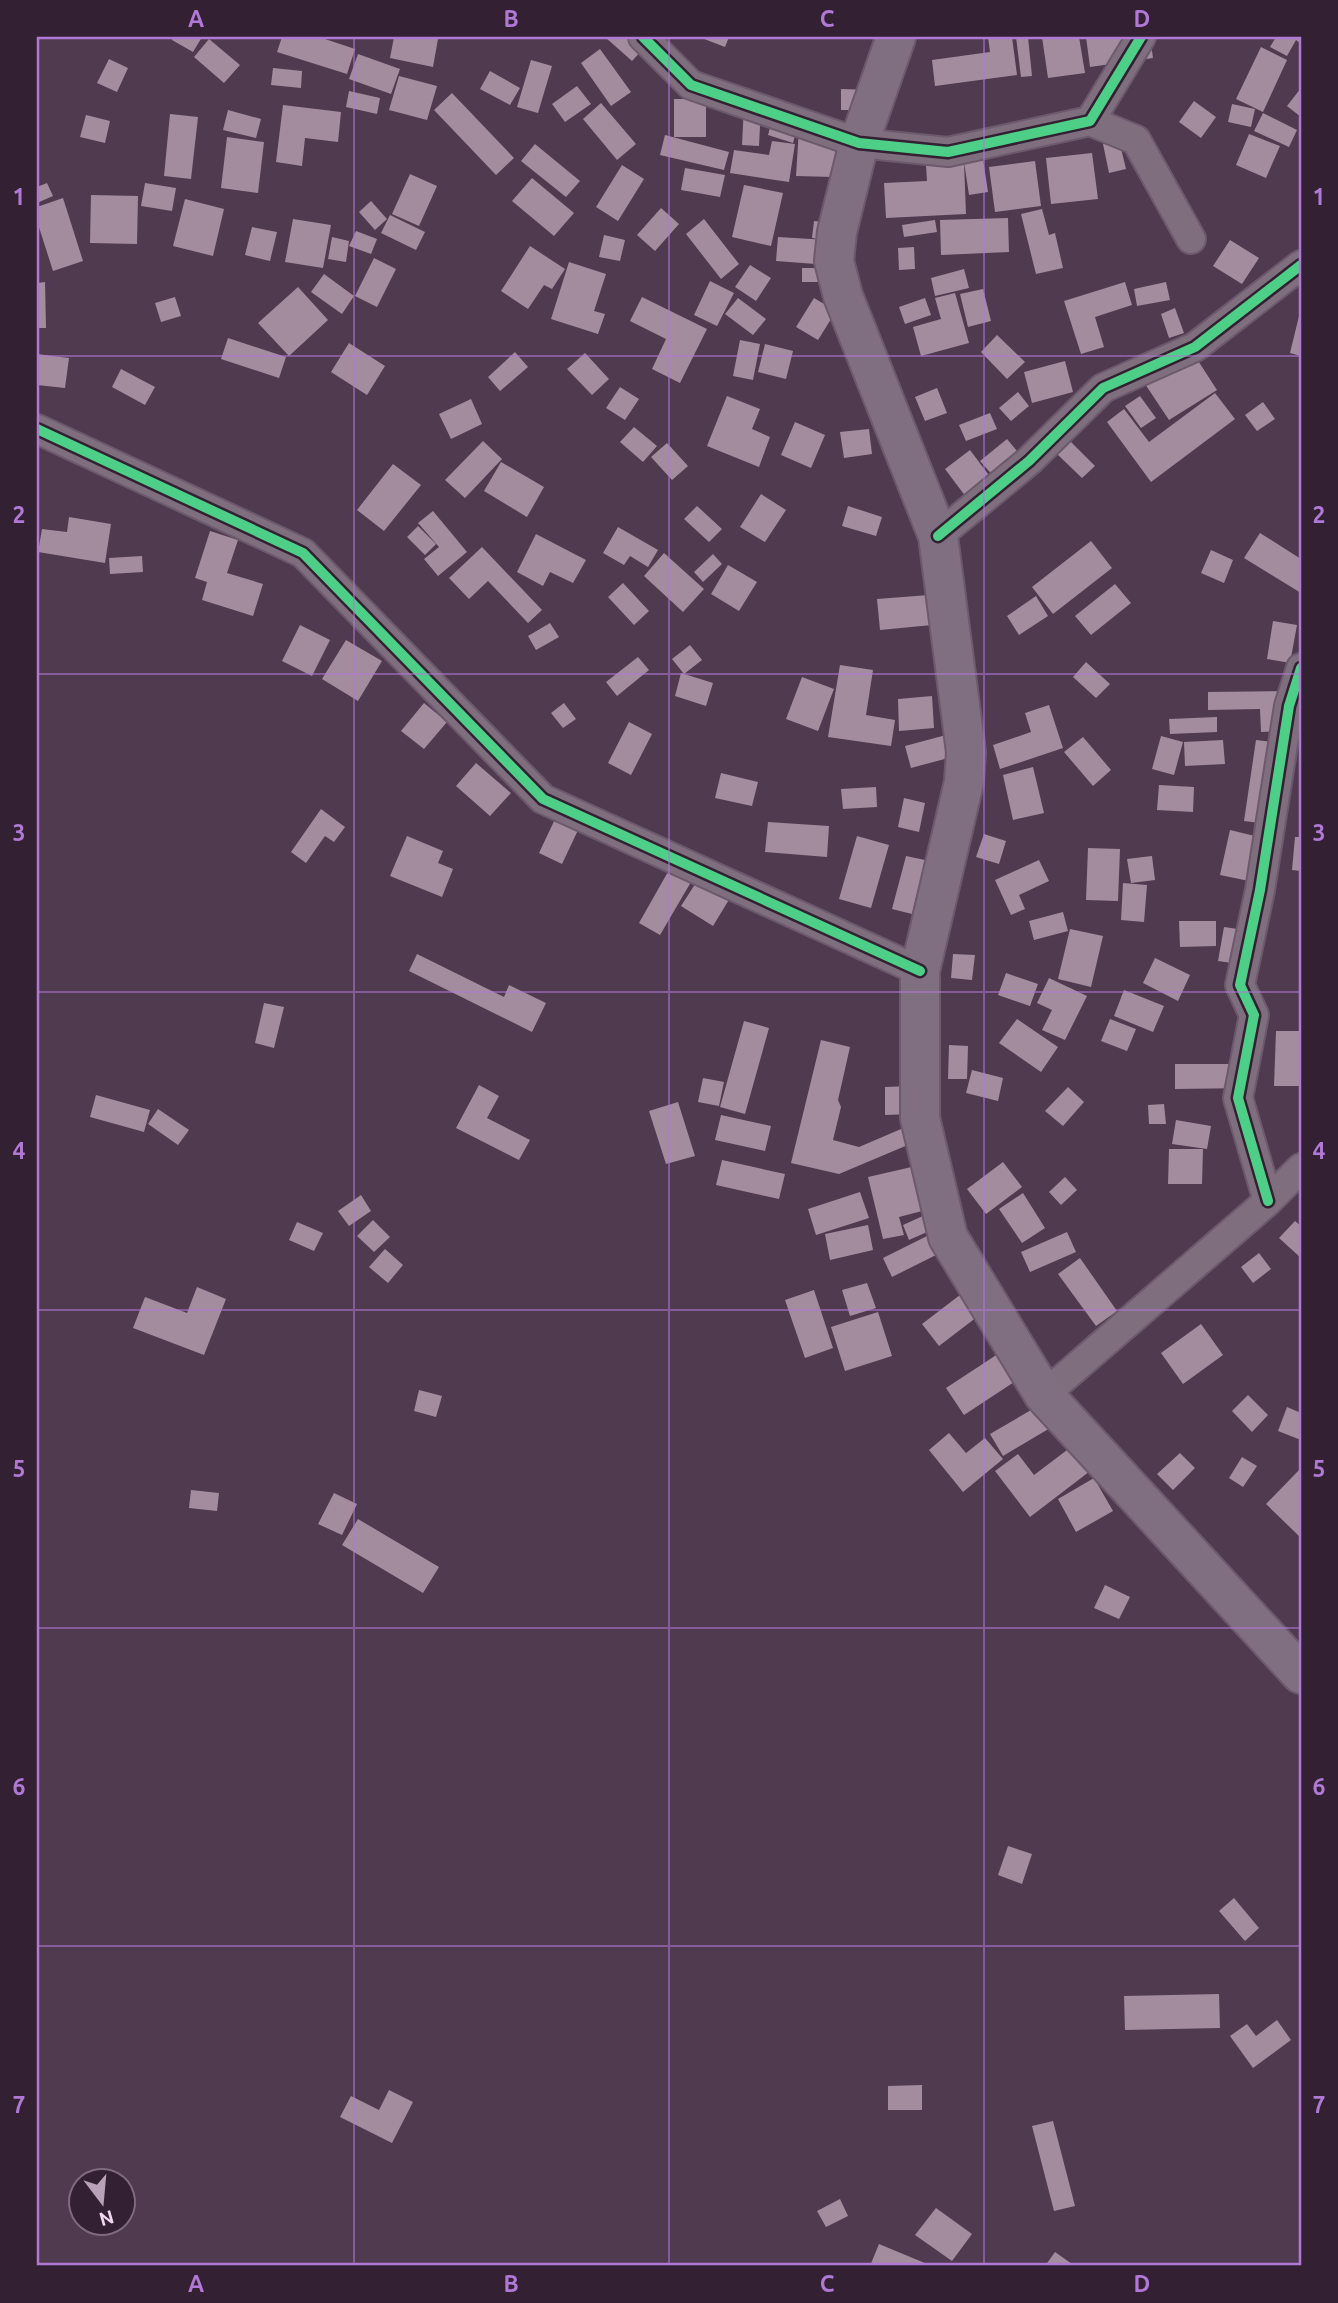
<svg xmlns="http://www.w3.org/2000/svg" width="1338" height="2303" font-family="Ubuntu,sans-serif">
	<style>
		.building { fill: #a38c9d }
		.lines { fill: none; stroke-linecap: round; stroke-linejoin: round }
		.street-casing { stroke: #6d596d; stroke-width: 32 }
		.secondary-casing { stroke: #6d596d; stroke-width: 42 }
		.street { stroke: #7f6e7e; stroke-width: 28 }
		.secondary { stroke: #806f80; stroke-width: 38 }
		.cycleway-casing { stroke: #332133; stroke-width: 15 }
		.cycleway { stroke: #4dcf88; stroke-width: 10 }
		.grid { fill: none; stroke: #b079d5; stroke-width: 2; stroke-opacity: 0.55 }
		.neatline { fill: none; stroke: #b079d5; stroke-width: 2.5 }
		.grid-label { font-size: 23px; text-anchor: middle; font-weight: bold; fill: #b079d5 }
	</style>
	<rect width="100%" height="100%" fill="#503a50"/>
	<path class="building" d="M173,37h29l-9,15 -21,-12z
		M282,37h37l36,12 -8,25 -70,-22z
		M394,37l44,2 -5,28 -43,-9z
		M605,37h49l-22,24z
		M699,37h30l-4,10z
		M988,37h24l5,38 -82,11 -3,-26 58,-8z
		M1016,37h12l4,39 -11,1z
		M1042,37h37l6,36 -37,5z
		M1086,37h64l3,21 -63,9z
		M1276,37h25v7l-5,-4 -9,16 -17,-9z
		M209,39l31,26 -16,18 -30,-26z
		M1261,47l26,13 -24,52 -27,-13z
		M600,49l31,43 -20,14 -30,-43z
		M358,54l42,15 -9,25 -42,-15z
		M109,59l19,9 -11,24 -20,-9z
		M531,60l21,6 -14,47 -21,-6z
		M273,68l29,3 -1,17 -30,-3z
		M490,71l30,17 -10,17 -30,-16z
		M399,76l38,10 -10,34 -38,-10z
		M577,86l14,18 -26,18 -13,-18z
		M1301,88v29l-14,-11z
		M841,89l31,1v20h-31z
		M349,91l31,7 -3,16 -31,-7z
		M452,93l62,65 -18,17 -62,-65z
		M674,99h32v38h-32z
		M1194,101l22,16 -15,21 -22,-16z
		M601,103l35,41 -19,16 -34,-41z
		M1232,104l23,5 -4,18 -23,-5z
		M283,105l58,7 -3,30 -33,-4 -3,28 -26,-4z
		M744,105l17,1 -2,40 -17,-1z
		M228,110l33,9 -5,19 -33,-8z
		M774,113l25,8 -6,22 -25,-8z
		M1263,113l34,17 -8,17 -35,-16z
		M170,114l28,3 -7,62 -27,-3z
		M86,115l24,6 -5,22 -25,-6z
		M799,128l37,1 -2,48 -38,-1z
		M1249,134l31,12 -14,32 -30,-13z
		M665,135l64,17 -5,18 -64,-15z
		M227,137l37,5 -6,51 -37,-5z
		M1119,140l7,29 -17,4 -6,-29z
		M772,141l23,3 -6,38 -59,-9 4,-23 35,5z
		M535,144l45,37 -14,16 -45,-36z
		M1092,153l6,46 -47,5 -5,-46z
		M983,159l5,33 -19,3 -5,-33z
		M1035,161l6,45 -46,6 -6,-45z
		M964,163l2,51 -80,4 -2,-35 43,-2 -1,-16z
		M622,165l22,14 -26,42 -22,-14z
		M685,168l40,7 -5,22 -39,-7z
		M410,174l27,12 -18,40 -27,-12z
		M532,178l42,35 -20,23 -42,-35z
		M47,183l6,13 -16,7v-16z
		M145,183l31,5 -4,23 -31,-5z
		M744,185l39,8 -12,53 -39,-9z
		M91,195l47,1 -1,48 -47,-1z
		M63,198l20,63 -30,10 -16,-50v-14z
		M185,199l39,10 -11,47 -40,-10z
		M371,201l16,18 -12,11 -16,-18z
		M661,208l18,16 -24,27 -18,-16z
		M1042,209l7,26 6,-2 8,35 -27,6 -15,-60z
		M390,215l35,17 -9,18 -35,-17z
		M1008,218l1,34 -68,3 -1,-35z
		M293,219l38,6 -8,43 -38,-6z
		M704,219l35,45 -18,15 -35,-45z
		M935,220l2,12 -33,5 -2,-12z
		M814,221l24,3 -9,41 -53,-4 2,-24 49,3 -15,-2z
		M252,227l25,5 -7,29 -25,-6z
		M356,231l21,8 -6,15 -22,-8z
		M604,235l21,5 -5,21 -21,-4z
		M332,237l17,4 -3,21 -18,-3z
		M1230,240l29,18 -17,26 -29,-18z
		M530,246l35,23 -13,20 -8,-4 -16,24 -27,-18z
		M914,247l1,22 -16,1 -1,-22z
		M374,258l22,11 -19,38 -22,-11z
		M569,262l37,12 -12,37 11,3 -7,20 -47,-15z
		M750,265l21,13 -15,23 -21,-14z
		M802,268h24v14h-24z
		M964,269l5,19 -34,8 -4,-18z
		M324,274l30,22 -12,18 -31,-22z
		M710,281l24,12 -17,33 -23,-11z
		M45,282l1,46h-9v-45z
		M1125,282l7,23 -37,12 9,30 -23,7 -17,-53z
		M1166,282l4,18 -33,6 -3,-17z
		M298,287l30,33 -39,36 -31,-33z
		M983,289l8,32 -23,6 -8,-33z
		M955,293l14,50 -48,13 -8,-29 28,-8 -6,-21z
		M175,297l6,19 -20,6 -6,-19z
		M642,297l65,32 -27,54 -28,-14 14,-30 -36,-18z
		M738,298l28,21 -13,16 -28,-21z
		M814,298l22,13 -18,29 -22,-13z
		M925,298l6,17 -26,9 -6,-17z
		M1175,308l9,25 -15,5 -8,-24z
		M1300,312l1,1v43l-11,-3z
		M997,335l28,27 -18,17 -26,-27z
		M228,338l58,19 -7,21 -58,-19z
		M740,340l20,4 -7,36 -20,-4z
		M349,343l36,23 -18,29 -36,-23z
		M765,344l28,7 -7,28 -28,-7z
		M515,352l13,15 -28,24 -12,-14z
		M585,353l24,26 -17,16 -25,-26z
		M1193,353l24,37 -48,30 -24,-36z
		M37,354l32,4 -4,30 -28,-3z
		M1065,361l8,31 -41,11 -8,-31z
		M121,369l34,18 -10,18 -33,-18z
		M620,387l19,12 -14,21 -19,-12z
		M937,388l10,25 -22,8 -10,-24z
		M1018,392l11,14 -18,15 -12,-13z
		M1215,393l20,26 -84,63 -44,-60 17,-13 25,33z
		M727,396l33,13 -8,20 18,8 -11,30 -52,-21z
		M1140,396l16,22 -15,10 -16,-22z
		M471,399l11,25 -31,15 -12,-25z
		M1263,402l12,17 -18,12 -12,-16z
		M990,413l7,16 -31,12 -7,-16z
		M795,422l30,13 -14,33 -30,-13z
		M634,427l23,19 -14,16 -23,-20z
		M869,429l3,25 -28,4 -4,-26z
		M1007,439l15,18 -26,22 -16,-18z
		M483,441l19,18 -37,39 -20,-18z
		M1070,441l25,25 -13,12 -25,-24z
		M667,443l21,23 -16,14 -21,-23z
		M970,450l27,36 -25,19 -27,-36z
		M501,462l43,25 -17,30 -43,-26z
		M393,464l28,21 -37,46 -27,-21z
		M761,494l25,16 -21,32 -25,-15z
		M697,506l25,23 -13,13 -25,-23z
		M848,506l34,11 -6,19 -34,-10z
		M433,511l34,41 -29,24 -14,-17 15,-12 -21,-24z
		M69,517l42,7 -6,39 -67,-11 4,-23 25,3z
		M418,526l18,18 -11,11 -18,-18z
		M618,527l40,23 -10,17 -18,-11 -6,9 -21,-12z
		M210,531l28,9 -11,33 36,11 -10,32 -51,-16 5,-18 -12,-4z
		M1260,533l41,26v34l-57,-35z
		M536,534l50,26 -13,23 -23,-11 -7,14 -26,-14z
		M1091,541l21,27 -59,46 -21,-27z
		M482,547l60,63 -14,13 -40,-42 -19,18 -20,-21z
		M1211,550l22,10 -9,23 -23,-10z
		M664,553l40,36 -21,23 -39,-36z
		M713,554l9,10 -19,18 -9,-10z
		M142,556l1,16 -33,2 -1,-16z
		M728,565l29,17 -18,29 -28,-17z
		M623,583l26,28 -15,14 -26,-28z
		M1115,584l16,19 -40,32 -16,-19z
		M929,595l3,30 -52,5 -3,-31z
		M1036,596l12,20 -29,19 -12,-19z
		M1273,621l24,4 -7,38 -23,-4z
		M550,623l9,14 -23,13 -8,-14z
		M300,625l30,15 -18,36 -30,-15z
		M346,640l36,21 -24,40 -36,-22z
		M690,645l12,15 -18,14 -12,-15z
		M638,657l11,13 -32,26 -11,-14z
		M1086,662l24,22 -14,14 -23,-21z
		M840,665l33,5 -7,45 29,5 -4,26 -63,-9z
		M681,673l32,10 -7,23 -31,-10z
		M802,677l32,12 -16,42 -32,-12z
		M1287,691v40l-26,1 -1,-23 -52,1v-18z
		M932,696l2,32 -35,3 -1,-32z
		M424,703l23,19 -23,27 -23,-18z
		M564,703l12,16 -13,9 -12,-15z
		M1049,705l14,43 -63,21 -7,-24 38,-13 -6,-19z
		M1217,717v15l-47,2 -1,-15z
		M629,722l23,12 -21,41 -23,-12z
		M961,731l6,22 -56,15 -6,-22z
		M1161,736l22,6 -9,33 -22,-6z
		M1083,737l28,33 -18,16 -29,-34z
		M1223,740l2,24 -40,2 -1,-24z
		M1256,740l23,3 -12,81 -23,-3z
		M476,763l35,30 -21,23 -34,-30z
		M1033,767l11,46 -31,7 -10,-45z
		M721,773l37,9 -6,24 -37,-8z
		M1159,785l35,2 -1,25 -36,-2z
		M876,787l1,20 -34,2 -2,-20z
		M904,798l21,5 -6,29 -21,-5z
		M321,809l24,18 -11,15 -9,-6 -19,27 -15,-11z
		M556,817l23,11 -17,36 -23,-11z
		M768,822l61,4 -2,31 -62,-5z
		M1230,830l29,7 -10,44 -29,-6z
		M984,834l22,7 -7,23 -23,-7z
		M407,836l36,15 -5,12 15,6 -11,28 -52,-21z
		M857,836l32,9 -18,63 -32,-9z
		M1295,837h6v34l-9,-1z
		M1088,848l32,1 -2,52 -32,-1z
		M906,856l19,4 -13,54 -20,-5z
		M1152,856l3,24 -24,3 -4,-24z
		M1039,860l10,21 -30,14 6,14 -14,6 -16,-35z
		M669,870l22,12 -31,53 -21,-12z
		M699,878l31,20 -17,28 -32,-20z
		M1123,883l24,2 -3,37 -23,-2z
		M1063,912l5,19 -34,9 -5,-19z
		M1179,921h37v25l-36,1z
		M1224,927l34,5 -5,34 -35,-5z
		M1070,929l33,7 -12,51 -33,-8z
		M417,954l87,43 5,-12 37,18 -14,29 -123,-61z
		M953,954l22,1 -3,25 -21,-2z
		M1155,958l35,17 -12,26 -35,-18z
		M1006,973l32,11 -8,22 -32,-11z
		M1049,978l38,18 -22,44 -23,-10 10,-20 -15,-7z
		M1124,990l40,16 -11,26 -39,-16z
		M264,1003l20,4 -10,41 -19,-5z
		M1017,1019l41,28 -17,25 -42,-29z
		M1110,1019l26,10 -9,22 -26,-10z
		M744,1021l25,7 -24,86 -25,-7z
		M1276,1031h24l-1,55h-25z
		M821,1040l29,7 -12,53 3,7 -8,33 26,7 56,-24 7,16 -83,35 -48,-11z
		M949,1045l19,1 -1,33h-19z
		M1175,1064h75v24l-75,1z
		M972,1070l31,8 -5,23 -32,-8z
		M703,1078l21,4 -5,24 -21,-4z
		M479,1085l20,11 -12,22 43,22 -11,20 -63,-32z
		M910,1086l1,28 -26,1v-28z
		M1068,1087l16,15 -21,24 -18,-15z
		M96,1095l54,15 -6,22 -54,-15z
		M678,1102l17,54 -29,8 -17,-53z
		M1164,1104l2,20h-17l-1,-19z
		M158,1109l31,21 -11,15 -30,-21z
		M721,1115l50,11 -6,25 -50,-11z
		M1176,1120l35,6 -4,23 -35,-5z
		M1169,1149h34l-1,35h-34z
		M722,1160l63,14 -6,25 -63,-14z
		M1003,1162l19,25 -36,27 -19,-25z
		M916,1166l10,44 -27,7 5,18 -21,4 -15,-62z
		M1065,1177l12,13 -16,15 -12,-13z
		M860,1192l9,26 -53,17 -8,-26z
		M1023,1193l22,35 -23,15 -23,-34z
		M361,1195l10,16 -22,15 -11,-15z
		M936,1210l7,15 -34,15 -6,-15z
		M373,1220l17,17 -16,15 -17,-16z
		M1295,1221l6,5v32l-22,-20z
		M297,1222l26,11 -9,18 -25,-11z
		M868,1225l5,25 -43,10 -5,-26z
		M939,1230l9,19 -56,28 -9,-19z
		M1067,1232l9,20 -46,20 -9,-20z
		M385,1249l18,16 -15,18 -19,-16z
		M1259,1253l12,16 -18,14 -12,-16z
		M1080,1258l37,53 -21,15 -38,-52z
		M867,1283l9,25 -26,8 -8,-26z
		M973,1285l17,22 -51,39 -17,-22z
		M197,1287l29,12 -22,56 -71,-27 12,-31 42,16z
		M814,1290l19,58 -28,10 -20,-58z
		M878,1312l14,44 -47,15 -14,-44z
		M1201,1324l22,31 -40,29 -22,-31z
		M1010,1346l18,27 -64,42 -18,-27z
		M419,1390l23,6 -6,21 -22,-6z
		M1248,1395l20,20 -16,17 -20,-21z
		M1050,1399l12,22 -59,35 -13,-22z
		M1287,1407l14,6v27l-23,-9z
		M949,1433l17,20 19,-15 18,21 -40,33 -34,-42z
		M1079,1441l19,24 -68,52 -35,-46 23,-17 16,21z
		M1180,1453l15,15 -22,22 -16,-16z
		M1242,1457l15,9 -14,21 -14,-9z
		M1301,1468v70l-35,-34z
		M1094,1478l19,33 -37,21 -18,-33z
		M191,1490l28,3 -2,18 -28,-3z
		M334,1493l23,11 -15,31 -24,-11z
		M358,1519l81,48 -16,26 -81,-48z
		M1105,1585l25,12 -11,22 -25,-11z
		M1008,1846l24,8 -10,30 -24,-9z
		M1234,1898l25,30 -14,13 -26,-30z
		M1219,1994l1,34 -95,2 -1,-34z
		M1277,2020l14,20 -38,28 -23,-32 17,-12 9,12z
		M922,2085v25h-34v-24z
		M389,2090l24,12 -21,41 -52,-26 11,-21 28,14z
		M1053,2121l22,85 -21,5 -22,-85z
		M840,2199l8,17 -22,11 -9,-16z
		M936,2208l36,26 -20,27 -37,-26z
		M879,2244l53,22h-62z
		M1055,2252l17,12 -2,2h-25z"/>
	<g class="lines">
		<g class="street-casing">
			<path id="street" d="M643,37l48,48 168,58 89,9 142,-31 51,-84
				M1090,121l46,19 55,99
				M37,429l266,124 240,246 377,172
				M938,536l91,-75 74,-73 92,-41 106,-82
				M1268,1201l-30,-103 16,-83 -14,-30 20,-95 29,-184 12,-38
				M1044,1395l224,-194 33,-33"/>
		</g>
		<g class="secondary-casing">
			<path id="secondary" d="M896,37l-37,106 -22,89 -3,29 9,35 95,240 28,216 -2,30 -44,189v147l28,119 96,158 257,279"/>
		</g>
		<use href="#street" class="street"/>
		<use href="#secondary" class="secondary"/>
		<g class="cycleway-casing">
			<path id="cycleway" d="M643,37l48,48 168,58 89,9 142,-31 51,-84
				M37,429l266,124 240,246 377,172
				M938,536l91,-75 74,-73 92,-41 106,-82
				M1268,1201l-30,-103 16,-83 -14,-30 20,-95 29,-184 12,-38"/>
		</g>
		<use href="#cycleway" class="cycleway"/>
	</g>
	<path class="grid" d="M354,37v2229M669,37v2229M984,37v2229M37,356h1264M37,674h1264M37,992h1264M37,1310h1264M37,1628h1264M37,1946h1264"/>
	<rect width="1338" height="2303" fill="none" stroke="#332133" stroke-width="77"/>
	<g transform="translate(102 2202) rotate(164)"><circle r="33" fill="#332133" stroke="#7f6a7f" stroke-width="2"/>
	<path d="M0-5L12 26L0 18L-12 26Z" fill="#b9a1b8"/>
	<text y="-10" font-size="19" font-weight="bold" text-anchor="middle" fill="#f1d8f0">N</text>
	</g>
	<rect x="38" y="38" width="1262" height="2226" class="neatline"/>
	<g class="grid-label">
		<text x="196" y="27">A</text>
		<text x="511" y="27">B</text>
		<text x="827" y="27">C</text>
		<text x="1142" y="27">D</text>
		<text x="19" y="205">1</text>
		<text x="1319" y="205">1</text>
		<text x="19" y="523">2</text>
		<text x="1319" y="523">2</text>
		<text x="19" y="841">3</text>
		<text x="1319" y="841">3</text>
		<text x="19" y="1159">4</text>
		<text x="1319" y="1159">4</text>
		<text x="19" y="1477">5</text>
		<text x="1319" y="1477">5</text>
		<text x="19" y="1795">6</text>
		<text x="1319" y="1795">6</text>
		<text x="19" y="2113">7</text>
		<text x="1319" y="2113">7</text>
		<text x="196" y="2292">A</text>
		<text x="511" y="2292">B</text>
		<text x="827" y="2292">C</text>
		<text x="1142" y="2292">D</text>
	</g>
</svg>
